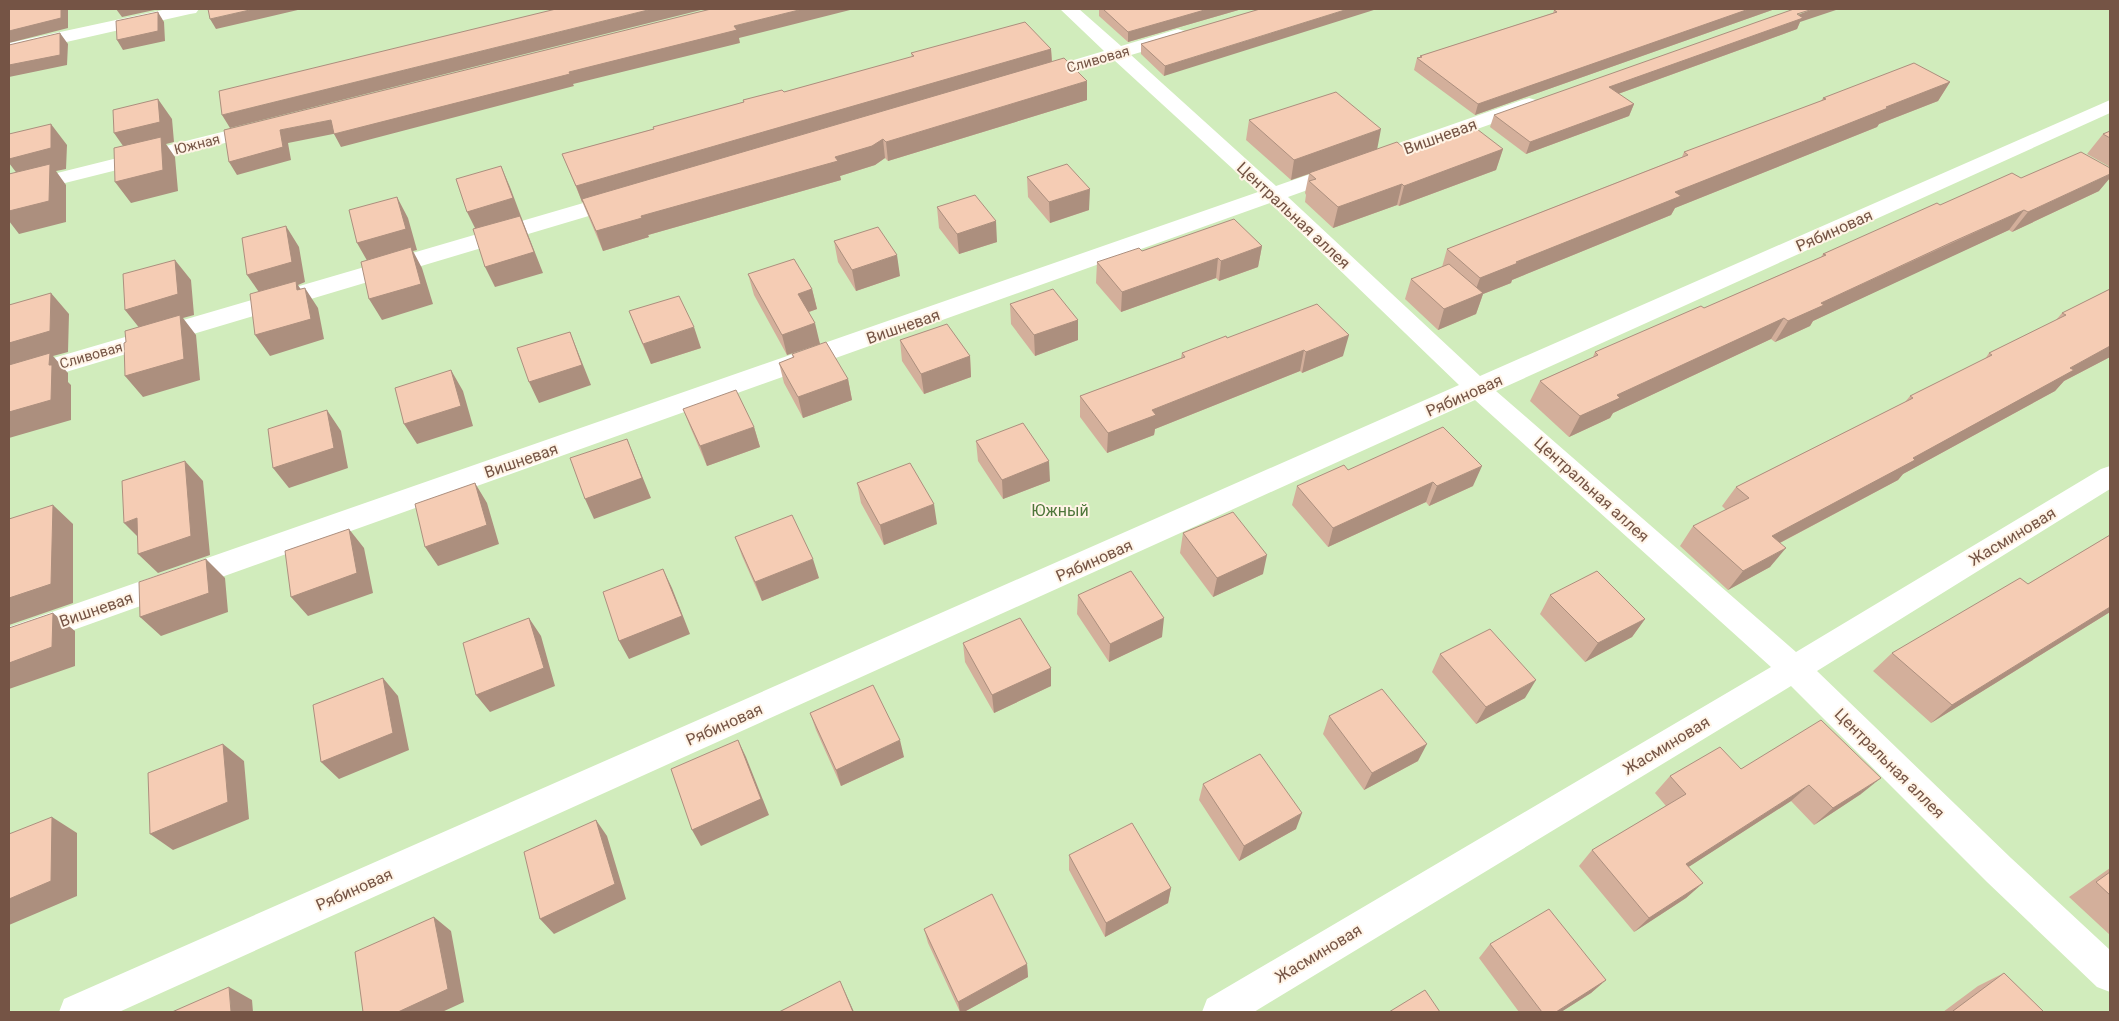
<svg xmlns="http://www.w3.org/2000/svg" width="2119" height="1021" font-family="Roboto,sans-serif">
	<style>
		.green { fill: #d1ecbc }
		.lines { fill: none; stroke-linecap: round; stroke-linejoin: round }
		.minor { fill: #fff; fill-rule: evenodd }
		.wall { fill: #d3af9b }
		.shaded-wall { fill: #ac8f7e }
		.building { fill: #f5ccb4; stroke: #ac8f7e }
		.labels { text-anchor: middle; stroke-width: 4; stroke-linejoin: round; paint-order: stroke }
		.far-street-label { font-size: 14px; fill: #755445; stroke: #fff4e6 }
		.street-label { font-size: 16px; fill: #755445; stroke: #fff4e6 }
		.park-label { font-size: 16px; fill: #4e763a; stroke: #fff4e6 }
	</style>
	<rect width="100%" height="100%" fill="#fef0de"/>
	<path class="green" d="M9,9h2101v1003h-2101z"/>
	<g class="lines">
		<path class="minor" d="M167,9h32l-3,4 -6,1 -181,41v-12z
			M1060,9h19l42,37 57,-17 7,2 2,4 -2,4 -54,16 145,131 246,-86 7,-2 7,2 3,4 -3,4 -248,89 192,179 630,-276v13l-614,278 300,261 305,-183 9,-3v23l-293,182 194,187 99,92v42l-13,-5 -110,-105 -196,-196 -537,326h-52l5,-13 564,-332 -296,-267 -1356,612h-60l5,-13 1395,-614 -189,-182 -1261,450v-26l1249,-435 -144,-132 -70,21 -7,2 -7,-2 -3,-4 3,-4 74,-22z
			M262,122l7,2 3,4 -3,4 -260,65v-12z
			M621,192l8,2 3,5 -3,5 -620,185v-18z"/>
	</g>
	<path class="wall" d="M1099,9h143l-114,33 -29,-26z
		M1260,9l-96,67 -23,-22v-10z
		M1775,9l-300,106 -61,-45 3,-12h3v-2l133,-43 1,-3z
		M1800,22l-3,7 -179,65 16,10 -5,12 -103,38 -36,-27 4,-12z
		M1051,49l1,13 35,38 -199,61 -3,-3 -10,7 -35,11 1,4 -193,55 1,2 -46,14 -41,-97 91,-25 90,-27v-2l41,-8 128,-35 -1,-4z
		M1950,82l-12,19 -59,23 -2,3 -202,81 -4,7 -159,65 -1,3 -28,11 -7,20 -38,16 -33,-31 6,-20 31,-12 5,-18 235,-92 2,-5 137,-51 2,-3z
		M1249,120l128,29h126l-7,21 -97,36 -2,-1 -64,23 -28,-26 1,-7 -1,-2 4,-19 -18,6 -45,-40z
		M2110,131v36l-23,-13 16,-20z
		M1027,177l62,33 -39,13 -22,-26z
		M2021,178l78,13 -87,41 -3,-2 -75,34 -121,57 -3,5 -35,16 -4,-3 -158,74 -3,5 -41,19 -39,-36 10,-20 53,-24 2,-5 109,-44 117,-51 2,-3 117,-49z
		M937,207l60,35 -38,12 -20,-26z
		M834,241l66,35 -44,15 -18,-29z
		M1262,246l-4,21 -39,14 -3,-3 -95,34 -25,-29 1,-21 45,-11z
		M748,274l64,15 5,20 -8,3 11,32 -33,11 -33,-60z
		M2110,289v68l-46,24 -9,10 -152,83 -5,6 -118,63 -10,24 -42,23 -48,-44 13,-20 33,-16 -4,-4 14,-19 169,-85 5,-6 75,-37 4,-6 67,-33 6,-7z
		M1010,304l68,16v20l-43,16 -24,-32z
		M629,311l72,37 -50,16 -14,-32z
		M1227,338l116,18 -41,17 -2,-2 -145,58 -1,6 -47,18 -27,-36v-21l101,-38 1,-5z
		M900,340l70,16 1,21 -47,17 -22,-33z
		M792,354l56,25 4,21 -49,18 -19,-35 -5,-20 14,-5z
		M683,409l71,18 6,20 -53,19 -16,-37z
		M976,441l74,40 -47,18 -25,-38z
		M1348,470l125,16 -44,20 -3,-4 -98,45 -36,-42 5,-19z
		M857,483l80,41 -53,21 -23,-42z
		M1183,533l80,41 -50,23 -33,-44z
		M2110,535v77l-179,111 -58,-52 19,-18 136,-69z
		M735,537l84,41 -57,23 -20,-45z
		M1078,595l84,42 -53,25 -32,-48z
		M1550,595l95,24 -13,18 -47,25 -45,-48z
		M963,643l88,25v18l-57,27 -29,-51z
		M1440,654l85,44 -49,26 -44,-52z
		M810,713l94,44 -63,29 -25,-56z
		M1329,716l89,45 -54,29 -41,-56z
		M1741,769l120,25 -47,31 -23,-24 -103,66 15,16 -17,15 -52,34 -55,-66 13,-16 74,-44 -11,-13 15,-17z
		M1203,784l93,45 -57,32 -40,-61z
		M1069,855l102,33 -3,15 -63,34 -36,-67z
		M2110,868v67l-41,-38z
		M924,929l103,35 1,13 -64,35h-4l-32,-69z
		M1490,944l116,36 -15,13 -30,19h-42l-40,-54z
		M2004,973l40,39h-101l35,-26z"/>
	<path class="shaded-wall" d="M61,9h7v19l-59,15v-12z
		M116,9h43l-37,8z
		M254,9h48l-86,20 -6,-10z
		M652,9h53l-475,119 -8,-13z
		M803,9h51l-115,29 1,5 -167,41 1,2 -233,61 -7,-13 235,-62 165,-46z
		M1208,9h34l-114,33v-10z
		M1348,9h29l-213,67 1,-10z
		M1749,9h26l-300,106 3,-11z
		M1813,9h26l-39,13 -3,7 -193,70 5,-12z
		M158,12l6,10 1,19 -42,9 -6,-10z
		M60,33l8,11 -1,21 -58,12v-12z
		M1051,49l1,15 -470,138 -6,-16z
		M1087,81v19l-199,61 -2,-19z
		M1950,82l-12,19 -59,23 -2,3 -202,81 -4,7 -159,65 -1,3 -28,11 -7,20 -38,16 6,-21 29,-12 7,-19 195,-86 211,-85z
		M158,99l14,20 2,23 -8,2 9,13 3,34 -47,12 -16,-21 13,-29 -14,-20z
		M1634,104l-5,12 -103,38 4,-12z
		M331,120l7,13 -50,10 3,17 -54,15 -8,-13 51,-32z
		M51,124l16,21 -1,24 -10,2 10,14v37l-47,12 -10,-13v-10l13,-31 -13,-17v-4z
		M1381,129l-4,21 -86,30 3,-20z
		M883,139l2,19 -10,7 -35,11 1,4 -193,55 1,2 -46,14 -7,-20 45,-15 194,-59z
		M1503,149l-7,21 -97,36 5,-20z
		M501,166l9,21 12,32 21,54 -48,14 -10,-20 -8,-35 -10,-20z
		M2110,174v4l-11,13 -87,41 16,-20z
		M1402,184l-5,21 -64,23 5,-21z
		M1090,189l-1,21 -39,13 -1,-21z
		M397,197l11,21 9,32 -4,1 9,17 11,36 -51,16 -13,-21v-35l-12,-21z
		M2024,210l-15,20 -196,91 -3,5 -35,16 13,-21 33,-18z
		M996,221l1,21 -38,12 -2,-20z
		M286,226l13,21 6,35 -7,3 9,14 -2,-11 13,20 6,31 -54,17 -15,-21 42,-45 -36,5 -14,-20z
		M1262,246l-4,21 -39,14 2,-20z
		M897,255l3,21 -44,15 -4,-21z
		M1218,258l-2,20 -95,34 1,-20z
		M175,260l16,20 3,35 -11,3 13,17 4,45 -57,17 -18,-21 16,-46 -16,-20z
		M812,289l5,20 -14,5 -5,-20z
		M51,293l18,21 -1,38 -15,4 15,17v9l3,3v35l-62,18v-26l4,-44 -4,-4v-21z
		M1784,318l-13,21 -158,74 -3,5 -41,19 11,-21 37,-21z
		M1078,320v20l-43,16 -1,-21z
		M815,323l5,21 -33,11 -5,-20z
		M694,327l7,21 -50,16 -8,-20z
		M570,332l21,53 -52,18 -10,-21z
		M1349,335l-6,21 -41,17 4,-21z
		M2110,346v11l-46,24 -9,10 -152,83 -5,6 -141,75 15,-19 141,-78 157,-90z
		M1304,350l-4,21 -145,58 -1,6 -47,18 1,-20 44,-23z
		M970,356l1,21 -47,17 -3,-20z
		M451,370l12,21 10,35 -56,18 -13,-20z
		M848,379l4,21 -49,18 -5,-21z
		M327,410l14,21 7,37 -59,20 -16,-20z
		M754,427l6,20 -53,19 -7,-20z
		M627,439l24,59 -57,21 -9,-20z
		M185,461l18,20 7,74 -52,18 -20,-19z
		M1049,461l1,20 -47,18 -1,-19z
		M1482,466l-9,20 -44,20 8,-20z
		M1433,482l-7,20 -98,45 5,-19z
		M475,483l12,20 12,41 -61,22 -13,-19z
		M934,504l3,20 -53,21 -4,-20z
		M53,505l20,19v79l-64,22v-27z
		M137,518l6,24 -19,-19z
		M349,529l15,19 9,45 -65,23 -17,-19z
		M1786,548l-16,19 -42,23 15,-19z
		M1267,555l-4,19 -50,23 4,-19z
		M206,559l19,19 3,34 -67,24 -21,-19z
		M813,559l6,19 -57,23 -7,-19z
		M663,569l9,19 18,46 -61,25 -10,-18z
		M2110,607v5l-179,111 21,-18z
		M53,613l22,18v35l-66,23v-26z
		M529,618l12,18 14,50 -65,26 -14,-17z
		M1164,618l-2,19 -53,25 1,-18z
		M1645,619l-13,18 -47,25 13,-19z
		M1051,668v18l-57,27 -2,-18z
		M383,678l15,18 11,54 -70,29 -18,-17z
		M1536,680l-11,18 -49,26 10,-17z
		M738,740l8,17 23,58 -68,31 -9,-16z
		M900,740l4,17 -63,29 -5,-16z
		M223,744l21,17 5,58 -76,31 -23,-16z
		M1427,744l-9,17 -54,29 8,-17z
		M1881,778l-20,16 -47,31 19,-17z
		M1809,785l-18,16 -121,78 16,-15z
		M1302,813l-6,16 -57,32 5,-15z
		M52,817l25,16v63l-68,29v-26z
		M596,820l11,16 19,63 -72,35 -14,-15z
		M1703,883l-17,15 -52,34 15,-14z
		M1171,888l-3,15 -63,34 1,-14z
		M434,917l17,14 13,71 -22,10h-44z
		M1027,964l1,13 -64,35h-4l-2,-10z
		M1606,980l-15,13 -30,19h-5z
		M840,981l6,13 8,18h-1z
		M229,987l23,13 1,12h-22z"/>
	<path class="building" d="M9,9h52v9l-52,13z
		M208,9h46l-44,10z
		M556,9h96l-430,106 -3,-24z
		M711,9h92l-69,17 3,4 -168,42 1,2 -236,60 -3,-14 -51,10 3,17 -54,15 -5,-32z
		M1103,9h105l-80,23z
		M1260,9h88l-183,57 -24,-22z
		M1558,9h191l-271,95 -61,-46 5,-1 -2,-1 137,-44 -3,-2z
		M1794,9h19l-16,5 6,4 -194,69 25,17 -104,38 -36,-27z
		M158,12v19l-41,9 -1,-19z
		M1025,22l26,27 -475,137 -14,-32 92,-25 -1,-2 91,-25 -1,-2 39,-10 2,2 130,-36 -3,-3z
		M60,33v22l-51,10v-20z
		M1064,58l23,23 -201,61 -3,-3 -11,7 -37,11 3,4 -197,55 1,2 -46,13 -14,-32z
		M1914,63l36,19 -64,25 2,1 -213,84 6,4 -165,66 2,1 -38,15 -33,-29 241,-94 -4,-3 142,-53 -3,-1z
		M1336,92l45,37 -87,31 -45,-40z
		M158,99l2,23 -46,11 -1,-23z
		M51,124v24l-42,11v-25z
		M1473,126l30,23 -99,37 -2,-2 -64,23 -29,-26 7,-2 -7,-6 88,-31 8,7z
		M2110,131v7l-7,-4z
		M161,137l2,33 -48,12 -1,-34z
		M2081,152l29,16v6l-82,38 -4,-2 -74,33 -129,60 3,2 -36,16 -4,-3 -167,77 3,3 -40,18 -40,-35 58,-26 -3,-3 106,-46 3,2 122,-53 -3,-1 114,-51 3,2 72,-32 9,5z
		M50,164l-1,37 -40,10v-37z
		M1067,164l23,25 -41,13 -22,-25z
		M501,166l12,32 -46,14 -11,-33z
		M975,195l21,26 -39,13 -20,-27z
		M397,197l9,32 -49,14 -8,-33z
		M520,216l14,36 -49,15 -12,-38z
		M1234,219l28,27 -41,15 -3,-3 -96,34 -25,-30 42,-14 3,3z
		M286,226l6,36 -45,13 -5,-37z
		M878,227l19,28 -45,15 -18,-29z
		M411,247l10,37 -52,15 -8,-37z
		M794,259l18,30 -14,5 17,29 -33,12 -34,-61z
		M175,260l3,34 -53,16 -2,-36z
		M1449,264l34,29 -39,16 -33,-30z
		M296,281l1,9 8,-2 6,31 -56,16 -5,-41z
		M1053,289l25,31 -44,15 -24,-31z
		M2110,289v57l-40,22 4,2 -161,88 2,2 -143,76 14,12 -43,23 -50,-45 56,-28 -13,-11 177,-89 -3,-2 82,-41 -3,-2 77,-38 -4,-2z
		M51,293l-1,38 -41,12v-38z
		M679,296l15,31 -51,17 -14,-33z
		M1317,304l32,31 -43,17 -2,-2 -152,60 4,5 -48,18 -28,-37 105,-39 -3,-4 44,-17 1,2z
		M180,315l4,44 -59,17 -1,-33 2,-1 -1,-11z
		M947,324l23,32 -49,18 -21,-34z
		M570,332l12,33 -53,17 -12,-34z
		M826,342l22,37 -50,18 -19,-34 15,-6 -2,-3z
		M50,353l-1,12h3l-1,35 -42,12v-47z
		M451,370l10,36 -57,18 -9,-36z
		M736,390l18,37 -54,19 -17,-37z
		M327,410l7,38 -61,20 -5,-39z
		M1023,423l26,38 -47,19 -26,-39z
		M1443,427l39,39 -45,20 -4,-4 -100,46 -36,-42 47,-21 4,5z
		M627,439l15,39 -57,21 -15,-41z
		M185,461l6,75 -53,18 -1,-36 -13,5 -2,-42z
		M910,463l24,41 -54,21 -23,-42z
		M475,483l12,42 -62,22 -10,-43z
		M53,505l-2,79 -42,14v-79z
		M1233,512l34,43 -50,23 -34,-45z
		M792,515l21,44 -58,23 -20,-45z
		M349,529l8,44 -66,24 -6,-46z
		M2110,535v72l-158,98 -60,-52 128,-75 8,6z
		M206,559l3,34 -69,24 -1,-35z
		M663,569l19,47 -63,25 -16,-49z
		M1131,571l33,47 -54,26 -32,-49z
		M1597,571l48,48 -47,24 -48,-48z
		M53,613l-1,34 -43,16v-35z
		M529,618l15,50 -68,27 -13,-52z
		M1020,618l31,50 -59,27 -29,-52z
		M1490,629l46,51 -50,27 -46,-53z
		M383,678l10,55 -72,29 -8,-57z
		M873,685l27,55 -64,30 -26,-57z
		M1382,689l45,55 -55,29 -43,-57z
		M1821,720l60,58 -48,30 -24,-23 -123,79 17,19 -54,35 -57,-68 94,-56 -16,-18 50,-29 21,22z
		M738,740l23,59 -69,31 -21,-61z
		M223,744l5,58 -78,32 -2,-61z
		M1260,754l42,59 -58,33 -41,-62z
		M52,817l-1,64 -42,18v-65z
		M596,820l19,64 -75,35 -16,-67z
		M1132,823l39,65 -65,35 -37,-68z
		M2110,872v23l-14,-13z
		M992,894l35,70 -69,38 -34,-73z
		M1549,909l57,71 -50,32h-14l-52,-68z
		M434,917l14,72 -50,23h-35l-8,-60z
		M2004,973l40,39h-89l-2,-1z
		M840,981l13,31h-74z
		M229,987l2,25h-59z
		M1425,990l15,22h-51z"/>
	<g class="labels">
		<g class="far-street-label">
			<text transform="translate(1098 59) rotate(-16)" y="5">Сливовая</text>
			<text transform="translate(197 144) rotate(-14)" y="5">Южная</text>
			<text transform="translate(91 355) rotate(-16)" y="5">Сливовая</text>
		</g>
		<g class="street-label">
			<text transform="translate(1440 136) rotate(-20)" y="6">Вишневая</text>
			<text transform="translate(1294 215) rotate(43)" y="6">Центральная аллея</text>
			<text transform="translate(1834 230) rotate(-24)" y="6">Рябиновая</text>
			<text transform="translate(903 326) rotate(-19)" y="6">Вишневая</text>
			<text transform="translate(1464 395) rotate(-24)" y="6">Рябиновая</text>
			<text transform="translate(521 460) rotate(-19)" y="6">Вишневая</text>
			<text transform="translate(1592 489) rotate(42)" y="6">Центральная аллея</text>
			<text transform="translate(2012 536) rotate(-31)" y="6">Жасминовая</text>
			<text transform="translate(1094 560) rotate(-24)" y="6">Рябиновая</text>
			<text transform="translate(96 609) rotate(-19)" y="6">Вишневая</text>
			<text transform="translate(724 724) rotate(-24)" y="6">Рябиновая</text>
			<text transform="translate(1666 745) rotate(-31)" y="6">Жасминовая</text>
			<text transform="translate(1890 763) rotate(45)" y="6">Центральная аллея</text>
			<text transform="translate(354 889) rotate(-24)" y="6">Рябиновая</text>
			<text transform="translate(1318 953) rotate(-31)" y="6">Жасминовая</text>
		</g>
		<g class="park-label">
			<text x="1060" y="516">Южный</text>
		</g>
	</g>
	<rect width="2119" height="1021" fill="none" stroke="#755445" stroke-width="20"/>
</svg>
